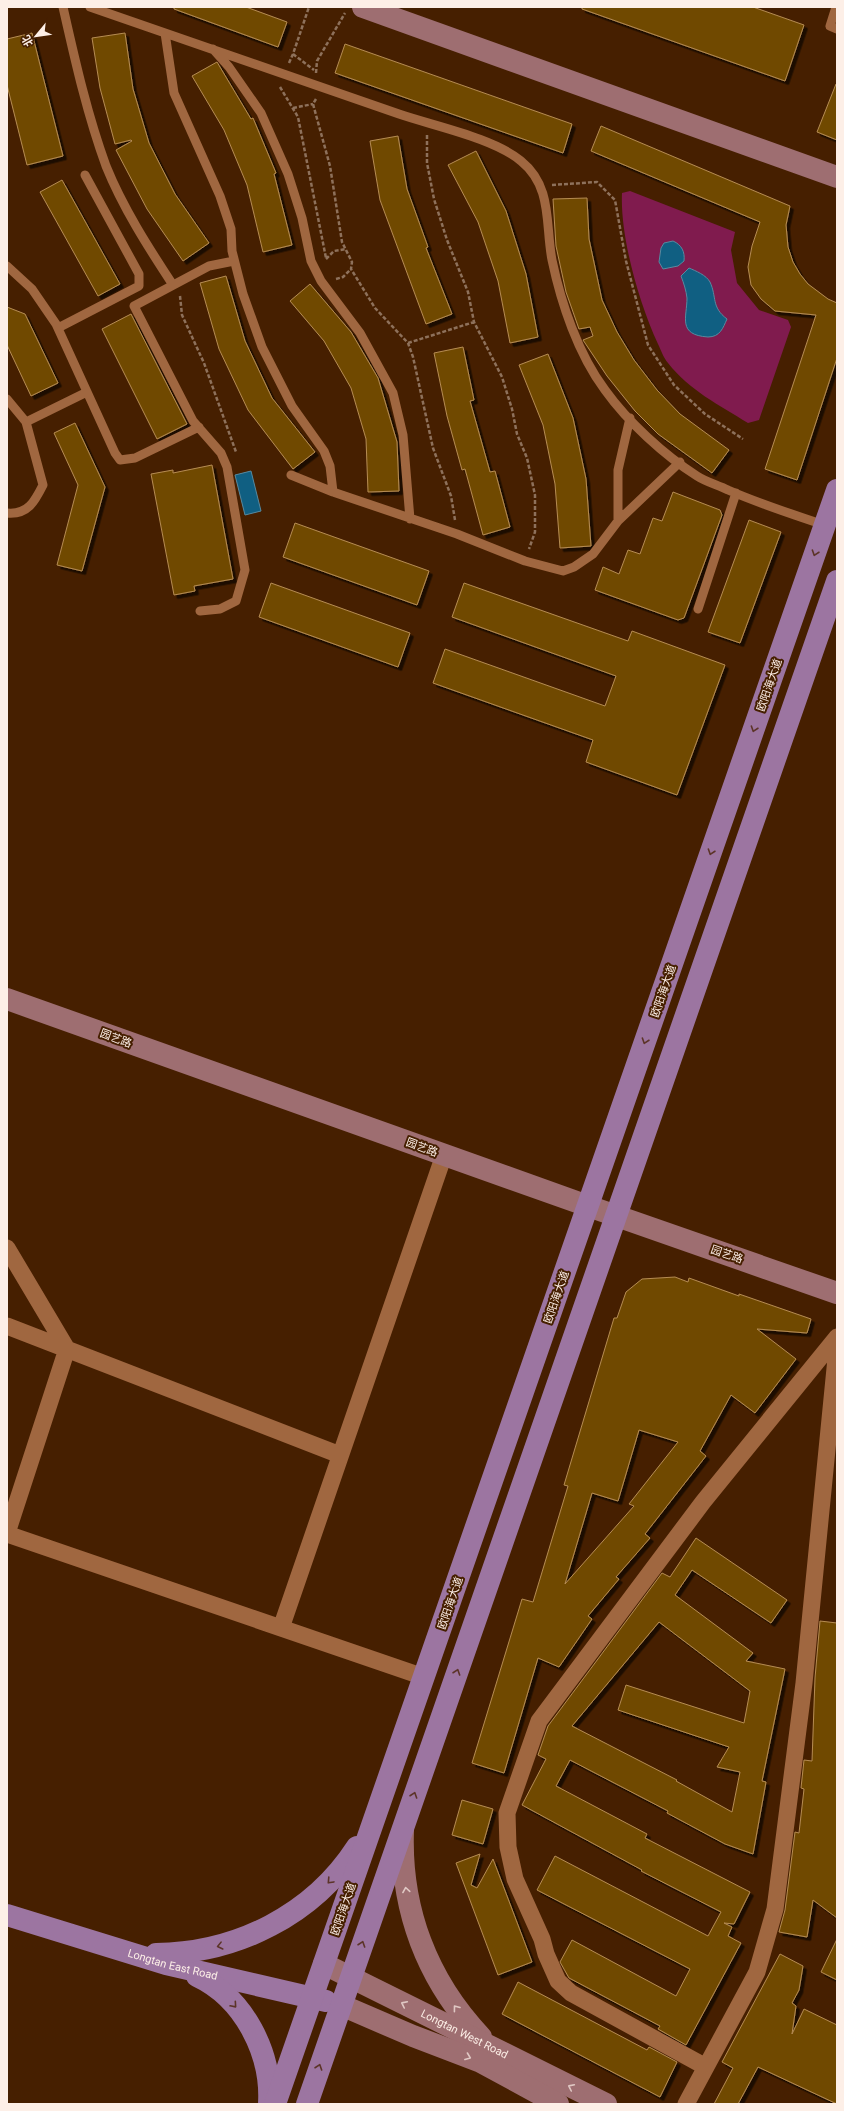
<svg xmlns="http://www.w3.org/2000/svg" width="844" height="2111" font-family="Roboto,'Noto Sans SC',sans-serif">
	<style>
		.green { fill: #801b4e }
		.water { fill: #105f82; stroke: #578aa0 }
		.building { fill: #704a05; stroke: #b68c52; fill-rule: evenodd; filter: url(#shadow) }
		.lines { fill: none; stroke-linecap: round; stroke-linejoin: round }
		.path { stroke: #8e715b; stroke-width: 2.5; stroke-dasharray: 4 2; stroke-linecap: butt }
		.lane { stroke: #a06740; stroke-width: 9 }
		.street { stroke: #a06740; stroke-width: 17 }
		.secondary { stroke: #9e6e71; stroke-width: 22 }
		.primary { stroke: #9c75a1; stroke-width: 22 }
		.oneway { stroke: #5c3428 }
		.oneway2 { stroke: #e0c8c4 }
		.labels { text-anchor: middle; stroke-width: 4; stroke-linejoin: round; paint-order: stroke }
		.street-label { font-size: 11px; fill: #fdefe7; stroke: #461f00 }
	</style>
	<defs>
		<filter id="shadow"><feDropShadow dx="3.5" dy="3.5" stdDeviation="0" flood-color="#0009"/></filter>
	</defs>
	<rect width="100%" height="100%" fill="#461f00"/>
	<path class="green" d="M630,191l105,41 -4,18 6,33 22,27 29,10 3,7 -32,93 -11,3c-29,-18 -59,-33 -80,-60 -5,-6 -7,-13 -10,-19 -19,-41 -38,-107 -36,-151z"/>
	<path class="water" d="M673,241c9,4 12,11 11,20l-6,5 -15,3 -4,-7 2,-14 3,-5z
		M689,268c7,3 17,7 21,14 7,15 1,25 17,37 -4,9 -7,18 -19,18 -31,-2 -21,-20 -21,-39 -1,-8 -3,-14 -6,-22z
		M251,471l10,40 -16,4 -10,-40z"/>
	<path class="building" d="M174,7h72l41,15 -9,25 -104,-38z
		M582,7h171l51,18 -19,56 -203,-72z
		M32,33l31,123 -36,9 -20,-80v-46z
		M125,33l8,56 16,54 26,51 34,49 -26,18 -36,-52 -31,-59 16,-9 -1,-1 -16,4 -15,-56 -8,-50z
		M345,44l227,80 -9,29 -228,-80z
		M217,62l34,57 2,-1 23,55 -2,1 18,71 -29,7 -16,-67 -23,-55 -32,-54z
		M836,84h1v56l-20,-8z
		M601,126l189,80 -4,19 2,22 5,15 7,12 8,10 20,15 9,4v55l-40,122 -32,-11 51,-154 -41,-4 -14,-12 -10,-14 -3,-18 4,-21 8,-24 -169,-71z
		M398,136l9,53 21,58 -2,1 26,66 -26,10 -46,-124 -10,-59z
		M476,151l30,60 20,63 12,63 -28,6 -12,-62 -20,-59 -30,-57z
		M62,180l58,104 -22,12 -58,-104z
		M587,198l2,41 13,61 15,32 17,28 23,30 23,24 49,36 -17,23 -54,-39 -23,-23 -28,-35 -24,-36 10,-4 -3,-9 -11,2 -13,-37 -10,-46 -3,-47z
		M226,276l19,65 27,57 43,54 -22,17 -45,-59 -29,-61 -19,-66z
		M310,284l41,48 27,46 19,64 2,49 -31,1 -2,-53 -15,-51 -27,-47 -34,-40z
		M7,307l18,7 33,69 -27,13 -24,-51z
		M131,314l56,110 -30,15 -55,-110z
		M463,347l11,53 -4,1 20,71 5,-1 15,56 -27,8 -18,-66 -3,1 -15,-54 -13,-63z
		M548,354l25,64 13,61 5,67 -31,2 -5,-64 -12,-59 -24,-60z
		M75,423l30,64 -23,84 -25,-6 21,-80 -24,-52z
		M212,465l21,114 -39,7 1,5 -21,4 -23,-121 22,-4v3z
		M673,492l47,18 2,5 -38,103 -6,2 -83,-30 8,-23 16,7 9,-24 12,4 13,-36 9,3z
		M749,520l32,12 -41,111 -32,-11z
		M295,523l134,48 -12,34 -134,-48z
		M271,583l139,50 -12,34 -139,-50z
		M464,583l164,58 4,-10 93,34 -48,130 -91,-33 7,-22 -160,-57 12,-34 160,57 11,-30 -164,-59z
		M675,1277l13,5 1,-4 50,18v-2l72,25 -4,14 -50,-4 39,30 -41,54 -24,-18 -31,56 6,5 -61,78 5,4 -34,39 3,2 -31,37 4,3 -33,48 -21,-9 -34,115 -32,-10 50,-164 11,3 35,-116 -4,-1 50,-167h3l9,-26 16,-13zM639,1430l39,12 -49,62 5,2 -69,78 27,-91 26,8z
		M696,1538l91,62 -16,23 -79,-53 -17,25 78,58 -7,8 39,8 -23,112 4,1 -13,72 -28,-10 -58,-31 1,-2 -98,-51 -14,26 91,48 -2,4 105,54 -16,32 -10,-1 8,4 -4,9 13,7 -55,102 -28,-16 2,-3 -91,-48 -9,-16 12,-22 104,56 14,-27 -153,-79 18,-34 153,80 13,-24 -80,-41 1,-1 -120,-65 24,-46 -8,-4 10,-29 114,-153 8,4zM659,1622l91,69 -6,32 -118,-38 -8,25 111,37 -12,20 23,5 -8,40 -56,-31 1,-1 -105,-54z
		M820,1621l17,2v295l-24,-18 -6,37 -28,-5 6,-22 10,-78 4,1 5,-44 -3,-1 3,-28 8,1 3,-83z
		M462,1800l31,9 -10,35 -31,-9z
		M480,1854l-9,31 6,3 16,-29 39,103 -34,13 -42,-112z
		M837,1939v41l-16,-8z
		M780,1954l23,12 -4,24 -7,13 4,3 -4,28 12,-25 33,16v79l-79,-37 -20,37h-24l19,-36 -11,-6z
		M518,1982l129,68 2,-3 28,15 -17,35 -158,-83z"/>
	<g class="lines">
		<path class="path" d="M293,54l21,16
			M289,63l4,-9 16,-47
			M316,73l1,-12 28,-48
			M280,87l18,30 28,141
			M316,99l-3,5 17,62 12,76 10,20 -1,7 24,39 33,35 5,14 20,91 18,48 4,24
			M293,108l20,-4
			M427,135v28l7,36 13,41 21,52 6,30 28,55 10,32 5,25 10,24 8,37v37l-6,17
			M552,185l45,-3 18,18 11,61 22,84 26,40 31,29 38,25
			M326,259l8,-8 12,-2
			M336,279l7,-2 8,-8
			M180,296l2,19 22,48 32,89
			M408,343l66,-21"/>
		<path class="lane" d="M63,7c12,53 24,107 43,159 17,42 42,81 67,119
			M90,7c103,35 206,72 309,107 35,12 95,24 122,47 32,26 24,63 31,99 9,43 26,94 53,130 23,32 59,65 92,86 9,6 21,9 31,14 32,14 64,24 96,35
			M836,7l-6,19 7,3
			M165,33l9,60 46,103 11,33 1,22 11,43 19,53 30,59 32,45 6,15 3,26
			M213,49l16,18 32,46 27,61 14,44 9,43 10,20 39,52 33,60 10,42 7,84
			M7,266l25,23 24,35 59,129 5,7 15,-2 64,-31
			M58,328l81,-42v-12l-54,-99
			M7,399l19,23 17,63c-8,16 -15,30 -36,28
			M26,422l61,-30
			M291,475l42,17 124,42 68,27 38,10 11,-4 19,-13 25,-33 62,-59
			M618,521v-51l12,-52
			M698,609l38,-116
			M200,611l20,-2 16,-8 9,-31 -18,-103 -6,-14 -28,-32 -59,-115 75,-40 25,-5"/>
		<path class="street" d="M7,1248l60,101 -60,184
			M7,1326l333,129
			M7,1534l417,143
			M281,1628l163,-473
			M706,2067l-135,-74 -13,-12 -12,-27 -4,-15 -27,-60 -7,-32 -1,-34 32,-92 164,-219 134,-165
			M686,2104l71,-132 18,-63 29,-226 33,-335"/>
		<g class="secondary">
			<path d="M363,7l474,170"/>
			<path d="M7,999l581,207 249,87"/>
			<path d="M403,1830c-3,79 24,150 78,207"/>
			<path id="s1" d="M324,1964l282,140"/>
			<path d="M341,2005l72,31 68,26 77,42"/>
		</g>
		<g class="primary">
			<path id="s2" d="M7,1915l159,49 160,37"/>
			<path d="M156,1954c81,-1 157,-39 201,-107"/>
			<path d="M197,1976c47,22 75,77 72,128"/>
			<path d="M275,2104l562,-1614"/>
			<path d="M307,2104l530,-1523"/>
		</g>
	</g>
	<defs><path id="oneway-chevron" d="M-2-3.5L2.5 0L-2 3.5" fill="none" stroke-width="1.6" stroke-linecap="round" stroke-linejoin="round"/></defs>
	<g class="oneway">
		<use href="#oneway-chevron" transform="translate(815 553) rotate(109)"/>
		<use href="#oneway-chevron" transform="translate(754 729) rotate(109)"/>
		<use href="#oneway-chevron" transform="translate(711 852) rotate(109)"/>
		<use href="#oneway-chevron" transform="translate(645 1041) rotate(109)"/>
		<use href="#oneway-chevron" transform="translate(457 1672) rotate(-71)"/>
		<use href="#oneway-chevron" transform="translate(414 1795) rotate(-71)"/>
		<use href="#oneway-chevron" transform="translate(330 1881) rotate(133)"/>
		<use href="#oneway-chevron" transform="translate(362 1944) rotate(-71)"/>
		<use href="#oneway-chevron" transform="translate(220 1946) rotate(166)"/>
		<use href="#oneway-chevron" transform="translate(234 2005) rotate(49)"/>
		<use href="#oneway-chevron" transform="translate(319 2067) rotate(-71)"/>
	</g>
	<g class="oneway2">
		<use href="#oneway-chevron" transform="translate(406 1890) rotate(-99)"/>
		<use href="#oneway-chevron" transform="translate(404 2004) rotate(-154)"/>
		<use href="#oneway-chevron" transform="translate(456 2008) rotate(-127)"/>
		<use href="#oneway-chevron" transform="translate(468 2057) rotate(21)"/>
		<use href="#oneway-chevron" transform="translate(571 2087) rotate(-154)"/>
	</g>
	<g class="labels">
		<g class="street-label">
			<text transform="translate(769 685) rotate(-71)" y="4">欧阳海大道</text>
			<text transform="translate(663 991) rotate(-71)" y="4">欧阳海大道</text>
			<text transform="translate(116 1038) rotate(20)" y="4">园艺路</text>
			<text transform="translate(422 1147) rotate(20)" y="4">园艺路</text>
			<text transform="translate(727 1254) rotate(19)" y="4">园艺路</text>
			<text transform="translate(556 1297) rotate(-71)" y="4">欧阳海大道</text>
			<text transform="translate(450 1603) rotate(-71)" y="4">欧阳海大道</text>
			<text transform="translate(343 1909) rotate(-71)" y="4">欧阳海大道</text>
			<text dy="4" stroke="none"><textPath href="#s2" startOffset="173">Longtan East Road</textPath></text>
			<text dy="4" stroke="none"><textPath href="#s1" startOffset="157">Longtan West Road</textPath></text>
		</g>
	</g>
	<rect width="844" height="2111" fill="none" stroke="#fdefe7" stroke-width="16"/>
	<g transform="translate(36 36) rotate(241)" stroke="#461f00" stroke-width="3" paint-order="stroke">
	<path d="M0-3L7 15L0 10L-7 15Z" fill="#fdefe7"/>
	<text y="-6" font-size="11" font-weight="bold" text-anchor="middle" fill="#fdefe7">北</text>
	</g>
</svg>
